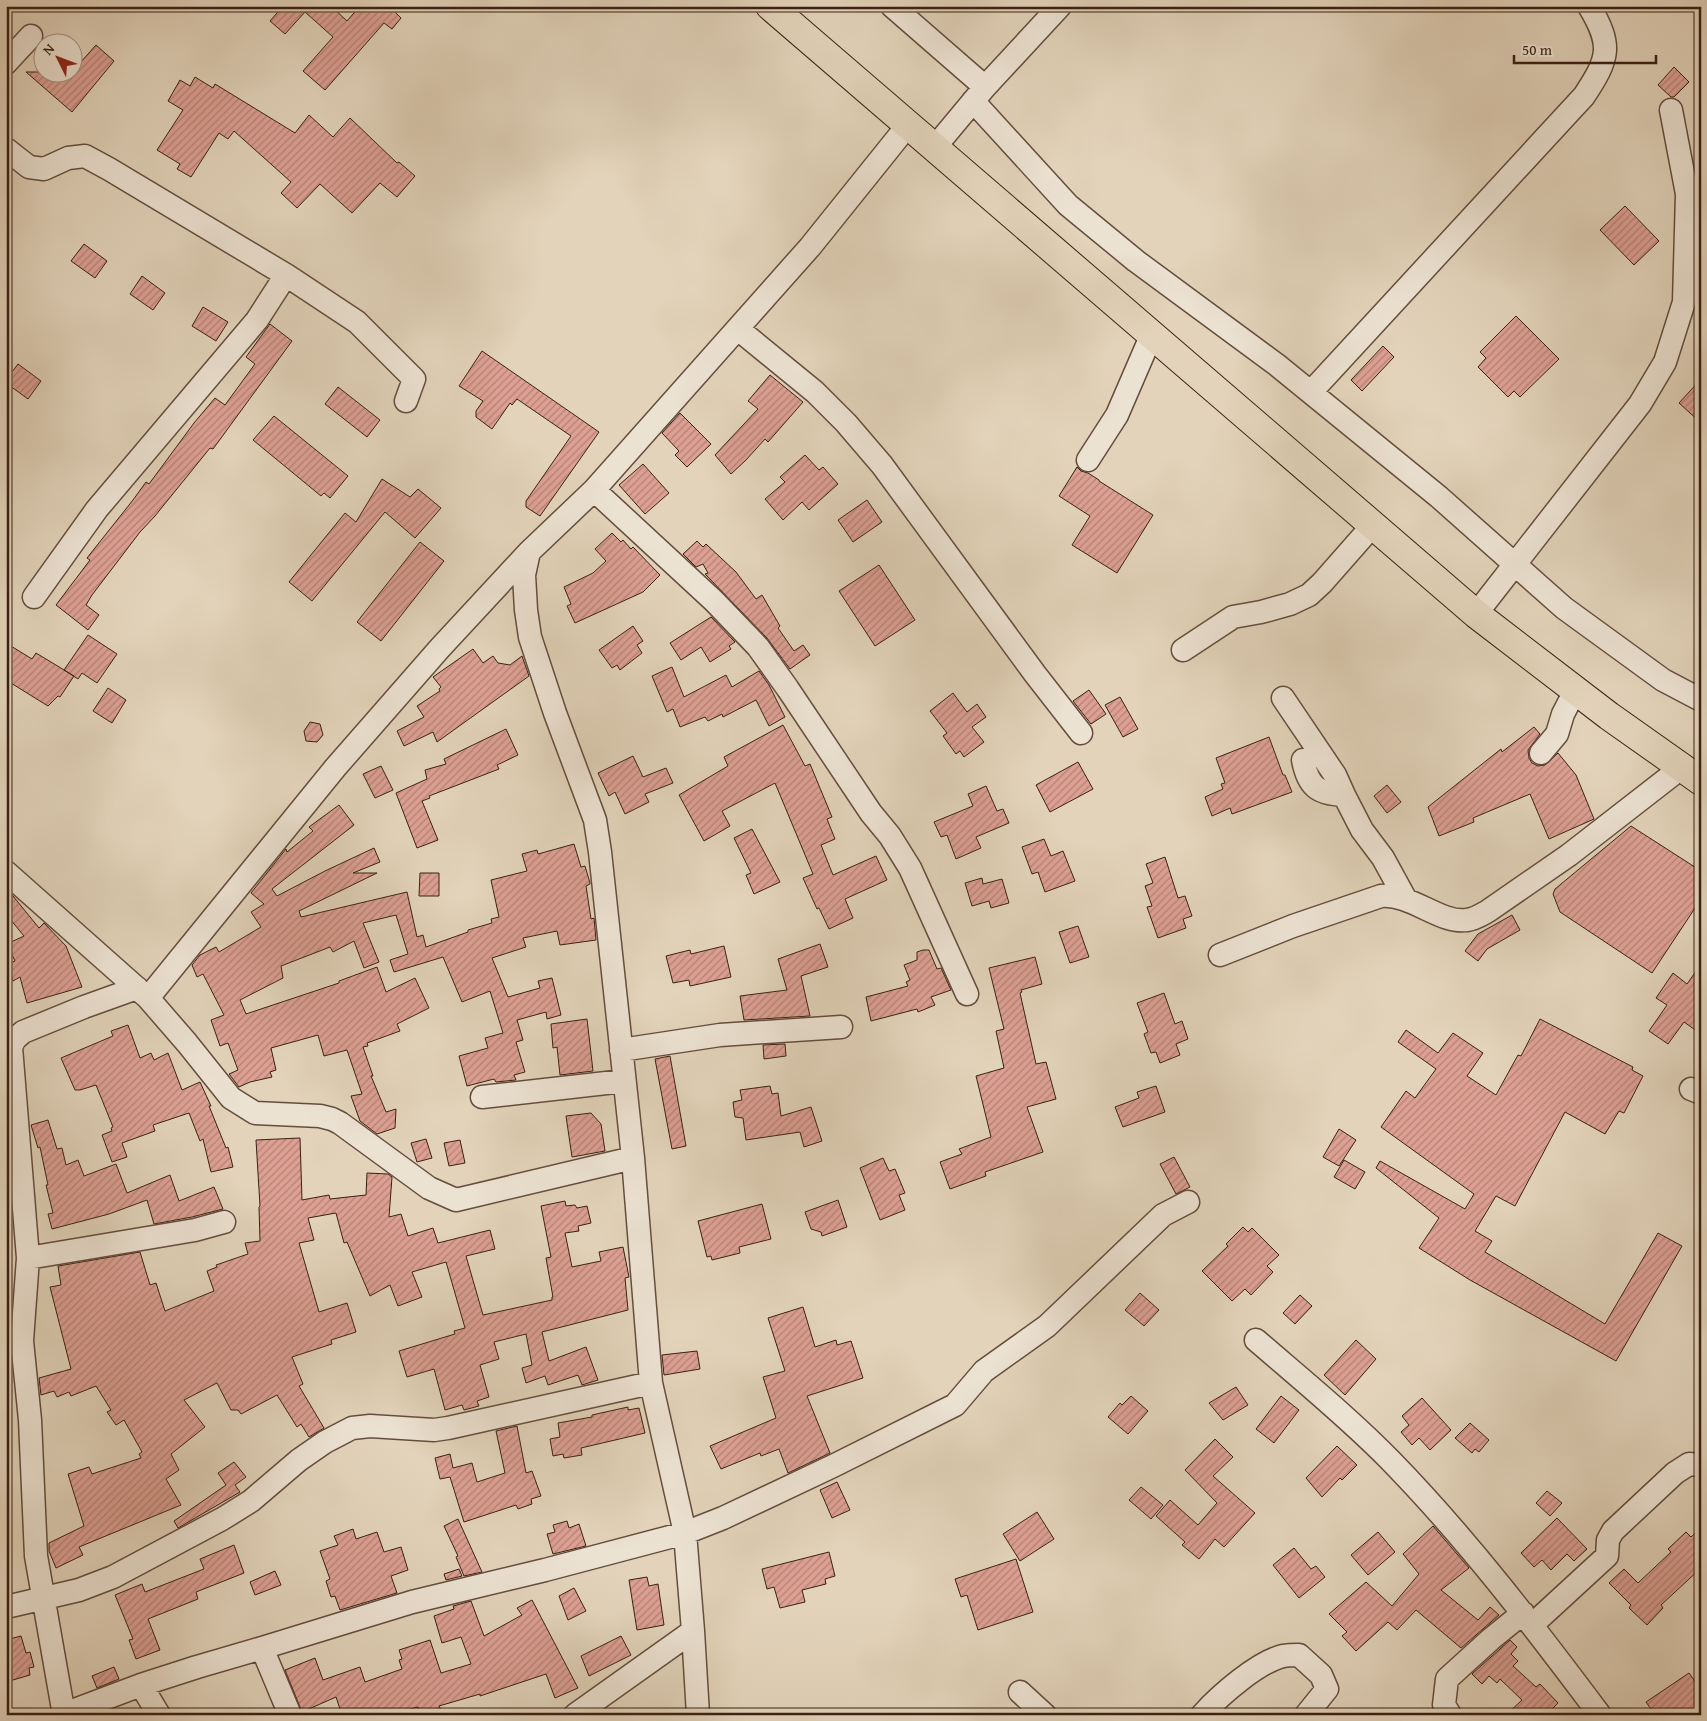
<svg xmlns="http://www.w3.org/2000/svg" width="1707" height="1721" font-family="'Gentium Book Plus',serif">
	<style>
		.building { fill: url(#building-hatch); stroke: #3b2015 }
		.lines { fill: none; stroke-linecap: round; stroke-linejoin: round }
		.minor-casing { stroke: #654d3e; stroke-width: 25 }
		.highway-casing { stroke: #3b2015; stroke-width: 30 }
		.minor { stroke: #ece2d2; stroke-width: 22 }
		.highway { stroke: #e2d3ba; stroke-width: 28 }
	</style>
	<defs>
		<pattern id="building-hatch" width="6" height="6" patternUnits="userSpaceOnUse" patternTransform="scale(1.25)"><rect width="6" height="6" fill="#dda093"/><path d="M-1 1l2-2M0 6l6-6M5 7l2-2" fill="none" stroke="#b48277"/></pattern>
	</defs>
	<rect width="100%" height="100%" fill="#e2d3ba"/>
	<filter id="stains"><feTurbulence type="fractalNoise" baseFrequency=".004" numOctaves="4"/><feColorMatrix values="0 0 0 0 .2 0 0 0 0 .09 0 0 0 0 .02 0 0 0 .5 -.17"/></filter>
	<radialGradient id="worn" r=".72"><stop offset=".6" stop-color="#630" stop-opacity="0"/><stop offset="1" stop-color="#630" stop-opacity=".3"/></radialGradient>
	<path class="building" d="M283,6h48l16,15 13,-15h39l-5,5 7,7 -9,11 -8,-6 -59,67 -22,-19 30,-34 -28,-25 -20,22 -15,-13z
		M96,45l18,16 -42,51 -46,-40h46z
		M1674,67l15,15 -15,15h-3l-13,-12z
		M195,77l18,11 2,-4 80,49 14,-18 24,22 17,-19 47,45 2,-1 16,14 -18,21 -17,-14 -28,30 -32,-29 -23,24 -16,-15 10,-11 -57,-51 -6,8 -9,-6 -28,44 -14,-8 3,-5 -23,-14 26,-40 -15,-9 12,-21 10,6z
		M1625,206l34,35 -25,24 -34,-35z
		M84,244l23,17 -12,17 -24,-17z
		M142,276l23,17 -12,17 -23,-16z
		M203,307l25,15 -12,19 -24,-15z
		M1516,316l43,43 -39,38 -6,-6 -6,6 -30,-30 8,-9 -6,-6z
		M270,324l22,17 -79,108 -3,-1 -55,68 -15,16 -48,63 -6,10 13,10 -11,15 -32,-25 34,-45 -3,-2 46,-58 13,-18 3,2 45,-61 21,-25 10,7 30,-41 -9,-7z
		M1383,346l11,11 -32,34 -11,-11z
		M482,351l117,81 -59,84 -14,-9v-6l45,-65 -54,-37 -5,6 -2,-2 -18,26 -16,-12v-6l7,-10 -24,-15z
		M18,364l23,17 -13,18 -22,-16v-3z
		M770,375l33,27 -35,40 -3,-3 -19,21 -15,14 -16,-19 43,-46 -10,-8z
		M1701,379v44l-22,-20z
		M338,387l42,33 -13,17 -42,-33z
		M680,413l31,31 -24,23 -12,-12 4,-4 -17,-18z
		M274,416l74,60 -18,22 -6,-5 -3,3 -68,-56z
		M805,455l14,15 4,-3 15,17 -29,26 -7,-8 -19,18 -18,-21 20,-17 -5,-5z
		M643,464l26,29 -24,21 -26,-29z
		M1077,467l4,4 7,2 11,7v1l54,34 -36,58 -45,-28 18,-29 -31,-20z
		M382,479l28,18 8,-8 23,19 -26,30 -30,-26 -73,89 -23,-19 56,-69 11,9z
		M867,500l15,22 -29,20 -15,-22z
		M612,533l9,9 2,-2 8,9 2,-2 27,28 -17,17 -68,31 -8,-17 4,-2 -7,-17 29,-14 13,-12 -11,-12z
		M697,541l6,6 3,-3 30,28 20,27 6,-4 18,31 -2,2 16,23 9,-6 7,10 -20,14 -23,-31 -60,-62 -2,-2 3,-1 -5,-9 -7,3 -13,-13z
		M420,542l24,19 -63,80 -24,-19z
		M879,565l36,55 -40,26 -36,-55z
		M711,617l24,25 -6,4 2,3 -21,13 -9,-15 -20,13 -11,-17z
		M633,626l10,15 -6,4 5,8 -22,17 -3,-5 -5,3 -13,-18z
		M88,635l29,19 -20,29 -15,-10 -4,6 -14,-9z
		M6,643l26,16 4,-6 38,23 -14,21 -2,-1 -10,10 -42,-26z
		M473,649l10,14 10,-7 5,7 12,2 12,-9 7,20 -92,66 -4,-10 -29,14 -7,-15 27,-14 -7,-11 23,-15 -1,-2 2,-2 -8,-10z
		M672,667l12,30 42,-22 6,12 27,-16 10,14 16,32 -16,9 -13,-26 -33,17 -1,-3 -14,7 -3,-4 -25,10 -7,-18 -6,3 -15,-36z
		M108,688l18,12 -14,23 -19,-12z
		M1089,690l17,24 -15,10 -18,-23z
		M953,693l14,19 10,-8 9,13 -14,10 12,15 -20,15 -4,-6 -4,3 -13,-18 4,-3 -17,-22z
		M1120,697l18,32 -15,8 -18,-32z
		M310,722l10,2 3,11 -6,7 -11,-1 -2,-10z
		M783,725l22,41 5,-2 22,53 -5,2 8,20 -14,6 12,30 43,-19 11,24 -42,19 8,19 -24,11 -10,-21 -2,1 -14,-31 10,-4 -38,-91 -53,28 8,15 -26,15 -25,-46 49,-29 -4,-9z
		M1534,727l6,7 -12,16 1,8 3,5 6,3 7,-1 13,-12 18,22 18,44 -45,20 -19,-45 -57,24 1,4 -35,14 -11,-29 73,-58 1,3z
		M506,729l12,26 -21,10 2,4 -70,27 1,2 -8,3 16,39 -21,8 -21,-55 31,-14 -2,-9 21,-6 -2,-5z
		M1269,737l14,38h2l7,17 -60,22 -2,-6 -18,8 -7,-19 18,-8 -2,-5 4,-1 -9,-25z
		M633,756l10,21 23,-9 7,15 -28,11 4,8 -24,12 -10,-22 -6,4 -11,-23z
		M1078,762l15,27 -43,23 -14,-27z
		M381,766l12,24 -18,8 -12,-24z
		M1387,785l14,17 -14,11 -13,-17z
		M986,786l11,25 6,-2 6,14 -33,14 5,11 -25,11 -9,-24 -6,2 -7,-15 39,-16 -5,-12z
		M339,805l15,20 -82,64 5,7 48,-25 49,-23 6,14 -27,11h24l-78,38 2,6 106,-25 10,45 6,-2 3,12 42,-15v-2l24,-7 -1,-4 8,-2 -8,-37 36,-9 -5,-17 15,-4 1,4 36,-10 7,23 4,-1 5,17v1l-4,2 5,33 3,-1 2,22 -36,5 -3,-14 -34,7 3,9 -34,11 16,39 32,-9 -2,-7 14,-3 9,37 -14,4 -1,-7 -29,8 6,20 -7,2 9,30 -11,3 2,5 -20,2 -2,-3 -27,7 -8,-30 29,-8 -3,-10 18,-5 -13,-42 -28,11 -19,-45 -49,15 -4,-12 18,-6 -12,-39 -33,8 16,39 -15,6 -10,-27 -21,11 -3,-5 -49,19 2,12 -43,22 6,14 93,-31v-2l38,-14 9,25 29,-14 14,30 -32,16 3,7 -33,12 1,3 -5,1 10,29h-2l15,36 10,-3 -1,19 -18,6 -17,-13 -9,-25 11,-2 -15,-44 -23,6 -6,-21 -47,13 5,22 -6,2 2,5 -22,5 -11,5 -10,-13 9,-4 -10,-27 -8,3 -9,-26 13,-5 -21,-41 -6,3 -5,-12 8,-10 16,-8 3,5 42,-25 -10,-15 13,-8 -13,-11 35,-44 1,3 26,-21 -4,-4z
		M1631,826l70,45v28l-49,74 -92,-61 -7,-18 2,-5z
		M752,829l28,53 -26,12 -8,-19 5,-2 -17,-35z
		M1044,839l7,17 12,-5 12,30 -30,11 -7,-20 -6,2 -10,-27z
		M1165,857l13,41 7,-2 7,20 -9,3 3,9 -28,10 -11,-31 5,-1 -7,-20 8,-3 -7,-19z
		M420,873h19v23h-20z
		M982,878l1,6 19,-5 7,24 -18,5 -2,-7 -17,5 -7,-23z
		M6,890l7,6 26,32 5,-5 22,23 16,41 -55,16 -7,-26 -7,4 -5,-17 7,-3 -8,-17 17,-8 -18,-22z
		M1512,915l8,15 -33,19 -9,12 -13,-10 13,-17z
		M1078,926l11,31 -19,6 -11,-31z
		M820,944l8,23 -27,9 9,40 -66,4 -4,-24 47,-6 -9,-31z
		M724,946l7,31 -41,9 -1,-6 -16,3 -7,-27 24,-6 1,4z
		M923,950h6l8,19 4,-1 10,22 -20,7 4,8 -17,7 -1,-3 -46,12 -5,-24 42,-11 -2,-4 4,-2 -6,-15 13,-5v-8z
		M1035,957l7,27 -21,6 1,2 -2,1 16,71 10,-2 10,37 -29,8 16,45 -58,20 1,4 -36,13 -10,-27 22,-8 -3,-5 32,-12 -15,-61 28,-8 -8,-37 8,-2 -15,-61z
		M1701,964v70l-17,-12 -16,22 -19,-13 18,-26 -11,-7 17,-25 14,11z
		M1164,993l11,31 7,-3 6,18 -12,5 4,11 -20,8 -4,-11 -5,1 -7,-19 4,-2 -11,-29z
		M587,1019l6,52 -33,4 -3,-28 -4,1 -2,-24z
		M1540,1019l93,48 -1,3 11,6 -19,37 -5,-2 -14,23 -40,-22 -50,94 -19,-10 -21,35 17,10 -7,11 120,72 53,-91 24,13 -66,115 -146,-81 -51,-32 20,-30 -63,-50 4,-7 85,48 9,-15 -93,-67 25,-36 9,7 21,-29 -38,-27 8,-12 32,23 15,-20 30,20 -16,23 29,19 22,-40 3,1z
		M128,1025l12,33 11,-5 3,7 14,-7 14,37 18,-8 11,24h-2l17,42 2,-1 5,20 -22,5 -8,-33 -3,2 -11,-28 -36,12 2,6 -33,12 5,14 -15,5 -10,-27 10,-4 -1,-3 2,-1 -17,-42 -16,5h-5l-14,-32 52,-22 -2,-5z
		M785,1044l1,12 -22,3 -1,-14z
		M670,1056l16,90 -14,3 -17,-90z
		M770,1086l2,8 6,-1 3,23 30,-9 11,34 -18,6 -4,-15 -54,8 -3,-22 -8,-1 -2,-15 9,-2 -2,-10z
		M1156,1086l9,26 -42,15 -8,-20 24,-9 -2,-6z
		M591,1113l10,11 4,27 -33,6 -6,-41z
		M48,1120l9,29 5,-1 4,17 12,-5 6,16 32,-12 11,29 43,-18 9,26 35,-14 9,22 -31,8 -38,7 -7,-24 -38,14 -57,15 -4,-15 5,-1 -7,-28h2l-8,-38 -2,1 -7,-23z
		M1339,1129l17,11 -17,26 -16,-9z
		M300,1138l2,62 27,-5 1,4 36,-4 1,-22 21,1 4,3 -3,40 12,-3 7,22 25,-8 5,15 52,-13 5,19 -29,7 17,59 69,-15v-3h1l-7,-39 5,-1 -10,-51 24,-5 1,5 9,-1 2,3 10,-2 4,17 -13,3 1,5 -14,2 7,34 29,-6 -2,-9 24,-5 6,30 -4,1 3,32 -86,22 7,29 37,-14 12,33 -16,5 -4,-10 -30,10 -3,-9 -19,7 -4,-15 10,-3 -6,-31 -32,8 5,17 -19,6 9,32 -12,4 2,5 -15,4 -2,-5 -17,5 -11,-41 -27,8 -8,-26 56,-17 -1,-3 11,-3 -19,-66 -34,10 10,25 -24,9 -8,-21 -20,11 -23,-54 -3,1 -8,-30 -28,5 6,22 -15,3 20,69 28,-9 9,29 -25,8 1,4 -40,13 11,27 -4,2 25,42 -15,9 -8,-13 -4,3 -20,-32 -36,19 -3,-4h-7l-14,-27 -33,17 21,27 -34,27 8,16 -13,9 15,26 -102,42 4,8 -27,13 -7,-17v-8l35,-17 -16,-52 21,-7 3,7 49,-16 -2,-4 3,-2 -18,-32 -8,5 -9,-13 4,-2 -15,-24 -25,10 -2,-4 -12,5 -3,-6 -13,4 -2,-17 32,-9 -21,-82 11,-2 -3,-19 82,-14 10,33 6,-2 9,28 49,-20 -7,-20 10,-4 -1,-2 32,-11 -3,-11 15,-2 -1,-34 1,-1 -4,-66z
		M426,1139l6,19 -15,4 -6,-19z
		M460,1140l5,23 -16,3 -5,-23z
		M1174,1157l16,30 -14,7 -16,-30z
		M883,1158l6,13 6,-2 10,24 -6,2 6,15 -25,10 -20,-52z
		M1344,1160l21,12 -10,17 -21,-12z
		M838,1200l9,27 -25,9 -1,-4 -10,-3 -6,-17z
		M762,1204l9,35 -32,8 1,6 -28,7 -1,-4 -4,1 -9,-36z
		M1243,1227l5,5 4,-4 27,27 -12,11 6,6 -22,23 -6,-6 -13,12 -30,-30 26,-25 -2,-2z
		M1140,1293l19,17 -15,16 -19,-16z
		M1300,1295l12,11 -17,18 -12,-11z
		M803,1307l12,40 21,-7 1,5 14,-4 12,37 -56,18 23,57 -42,20 -9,-24 -18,7 -1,-3 -39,16 -11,-23 66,-28 -13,-41 22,-6 -17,-53z
		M1356,1340l20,19 -31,36 -21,-20z
		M697,1351l3,18 -36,6 -2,-20z
		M1236,1387l12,18 -25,15 -14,-17z
		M1131,1396l17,15 -20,23 -20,-17 12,-14 2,2z
		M1281,1396l18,14 -25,33 -18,-14z
		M1422,1398l29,32 -21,20 -11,-12 -7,7 -11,-13 8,-7 -7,-9z
		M628,1407v3l11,-2 6,25 -64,15 1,7 -18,3 -1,-4 -10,2 -3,-17 10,-2 -2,-14 34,-6v-2z
		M1470,1423l19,17 -10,12 -4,-3 -3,4 -17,-15z
		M517,1426l9,47 6,-2 9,25 -10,3 1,5 -14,5 -2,-4 -52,17 -14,-45 -10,2 -5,-21 15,-4 3,14 19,-5 5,19 28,-9 -9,-42z
		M1215,1439l18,18 -20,19 42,37 -31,34 -9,-8 -16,20 -17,-14 3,-3 -29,-26 14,-16 28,25 19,-22 -32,-33z
		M1337,1446l20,19 -15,15 -2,-2 -18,19 -16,-19z
		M234,1462l12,15 -11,8 5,7 -62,36 -4,-7 52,-36 -8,-12z
		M837,1482l13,28 -18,8 -12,-28z
		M1141,1487l22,18 -12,14 -22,-19z
		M1547,1491l15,12 -12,13 -14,-13z
		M1037,1512l17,27 -34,22 -17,-27z
		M1557,1518l30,31 -13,12 -7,-7 -16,16 -9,-10 -8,7 -13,-14z
		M458,1519l24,53 -18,4 -8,-19 2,-1 -14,-30z
		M567,1521l2,7 10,-4 7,22 -33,8 -6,-20 8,-2 -2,-7z
		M1433,1526l36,42 -28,22 37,30 12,-13 9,8 -38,33 -45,-38 -19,20 -9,-8 -32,29 -14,-15 5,-4 -18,-18 37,-32 26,24 27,-32 -16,-20z
		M1701,1528v40l-40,37 2,3 -16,17 -18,-17 2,-3 -22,-22 15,-14 14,14 33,-31 -3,-3 18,-17 5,5z
		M353,1529l3,10 21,-7 7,20 17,-5 7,23 -17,6 6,17 -57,17 -5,-14 -4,1 -5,-16 4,-2 -10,-28 18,-6 -4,-9z
		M1378,1532l17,20 -27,23 -17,-20z
		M234,1545l10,28 -48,19 2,7 -50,20 12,31 -24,9 -7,-19 4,-1 -18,-44 27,-11 3,8 59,-23 -4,-10z
		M1294,1548l17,21 5,-3 9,11 -26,21 -26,-33z
		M829,1552l6,24 -10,3 1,5 -24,6 3,12 -25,6 -6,-21 -7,2 -5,-20z
		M1016,1559l17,53 -55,18 -11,-35 -6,2 -6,-18z
		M459,1569l3,7 -16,4 -2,-6z
		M275,1571l6,14 -26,10 -5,-13z
		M647,1577l2,9 9,-2 6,41 -27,5 -8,-50z
		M574,1588l12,23 -18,9 -9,-24z
		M532,1600l46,88 -23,10 -9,-24 -66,22v-2l-41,12 2,4 -16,5h-4l-3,-8 -30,8h-46l-6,-18 -34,15 -17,-42 30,-12 8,22 37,-13 5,15 37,-13 -3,-9 3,-1 -3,-9 31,-10 11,33 30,-9 -10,-27 -19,6 -8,-27 20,-7 -1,-3 18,-5 13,35 38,-21 -5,-7z
		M21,1636l5,17 4,-1 4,15 -5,1 1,7 -24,7v-42z
		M621,1636l10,19 -42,21 -8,-20z
		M1510,1640l7,7 -6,7 7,7 -5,5 23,21 4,-3 18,19 -12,12h-40l16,-15 -22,-21 -3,4 -8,-7 -7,8 -10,-10z
		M114,1667l5,12 -22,9 -5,-12z
		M1689,1673l12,17v25h-46l-9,-13z"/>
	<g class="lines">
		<g class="minor-casing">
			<path id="minor" d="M892,6l93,81
				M6,63l25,-27
				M973,101l95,104 68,56 141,104 162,132 125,111 99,72 38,20
				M935,147l50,-60 75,-81
				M6,149l23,18 15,2 24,-11 17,-2 24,13 177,106 71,47 57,57 -8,22
				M738,329l77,63 31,31 36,42 153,209 46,59
				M1311,392l273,-296c25,-38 29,-50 5,-90
				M1088,460l29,-45 35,-81
				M594,490l120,111 44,46 30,42 83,124 19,23 20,32 57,126
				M529,552l-5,23 2,35 4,27 25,76 40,107 5,32 33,306 18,225 34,150 8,98 5,84
				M34,597l63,-88 160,-189 29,-45
				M1476,614l164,-210 25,-42 19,-60 3,-108 -16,-84
				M1183,650l50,-33 28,-5 29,-8 19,-9 13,-12 51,-58
				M1283,698l52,77 9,20
				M1541,753l16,-19 6,-20 12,-23
				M1303,760c5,26 14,34 41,35l18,35 21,28 23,42
				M6,872l142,126 39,45 44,55 24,15 65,3 12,3 8,4 89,65 27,12 177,-42
				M1220,955l73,-29 88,-30c30,-3 59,28 86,24 8,-1 14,-5 21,-9l81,-56 112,-87
				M148,998l187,-230 105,-120 89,-96 65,-62 216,-243 98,-122
				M621,1050l99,-15 121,-8
				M1691,1089l10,4
				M482,1097l142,-16
				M28,1258l167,-28 29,-8
				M1256,1340c45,39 93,78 135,121 77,79 143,166 209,254
				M6,1607l73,-17 34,-13 109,-58 29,-18 48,-41 26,-18 27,-14 18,-2 64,4 14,-2 203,-45
				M1532,1625l75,-69 1,-16 5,-9 62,-58 14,-9 12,1
				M262,1648l28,67
				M141,1685l18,30
				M1020,1692l25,23
				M64,1714l77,-29 56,-18 65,-19 150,-46 133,-32 140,-37 38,-15 110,-52 122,-61 29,-34 63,-45 116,-111 25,-13
				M64,1715l-28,-159 -6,-136 -8,-79 6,-83 -17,-211 4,-8 8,-7 61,-25 53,-19
				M575,1715l118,-84
				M1202,1715c18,-20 56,-53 81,-59 5,-1 11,-1 16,-1l22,20 6,14 -21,26
				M1450,1715l-6,-10 3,-26 44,-40 32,-26"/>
		</g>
		<g class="highway-casing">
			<path id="highway" d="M770,6l706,608 133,102 92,65"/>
		</g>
		<use href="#minor" class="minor"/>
		<use href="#highway" class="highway"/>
	</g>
	<rect width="1707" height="1721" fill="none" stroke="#e2d3ba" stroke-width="25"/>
	<rect x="8" y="8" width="1692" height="1706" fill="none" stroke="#3b2015" stroke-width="2.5"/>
	<rect x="12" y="12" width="1682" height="1696" fill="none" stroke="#3b2015"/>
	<g transform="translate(58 58) rotate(312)"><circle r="24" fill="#ece2d2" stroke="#a59486"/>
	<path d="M0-4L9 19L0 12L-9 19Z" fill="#8f2418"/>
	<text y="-8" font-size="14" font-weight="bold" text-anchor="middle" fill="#3b2015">N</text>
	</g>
	<path d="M1514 55v8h142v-8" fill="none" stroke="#3b2015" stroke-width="2.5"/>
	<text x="1522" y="55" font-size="15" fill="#3b2015" stroke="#ece2d2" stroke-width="4" paint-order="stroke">50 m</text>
	<rect width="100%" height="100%" filter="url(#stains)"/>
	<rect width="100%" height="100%" fill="url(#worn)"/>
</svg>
